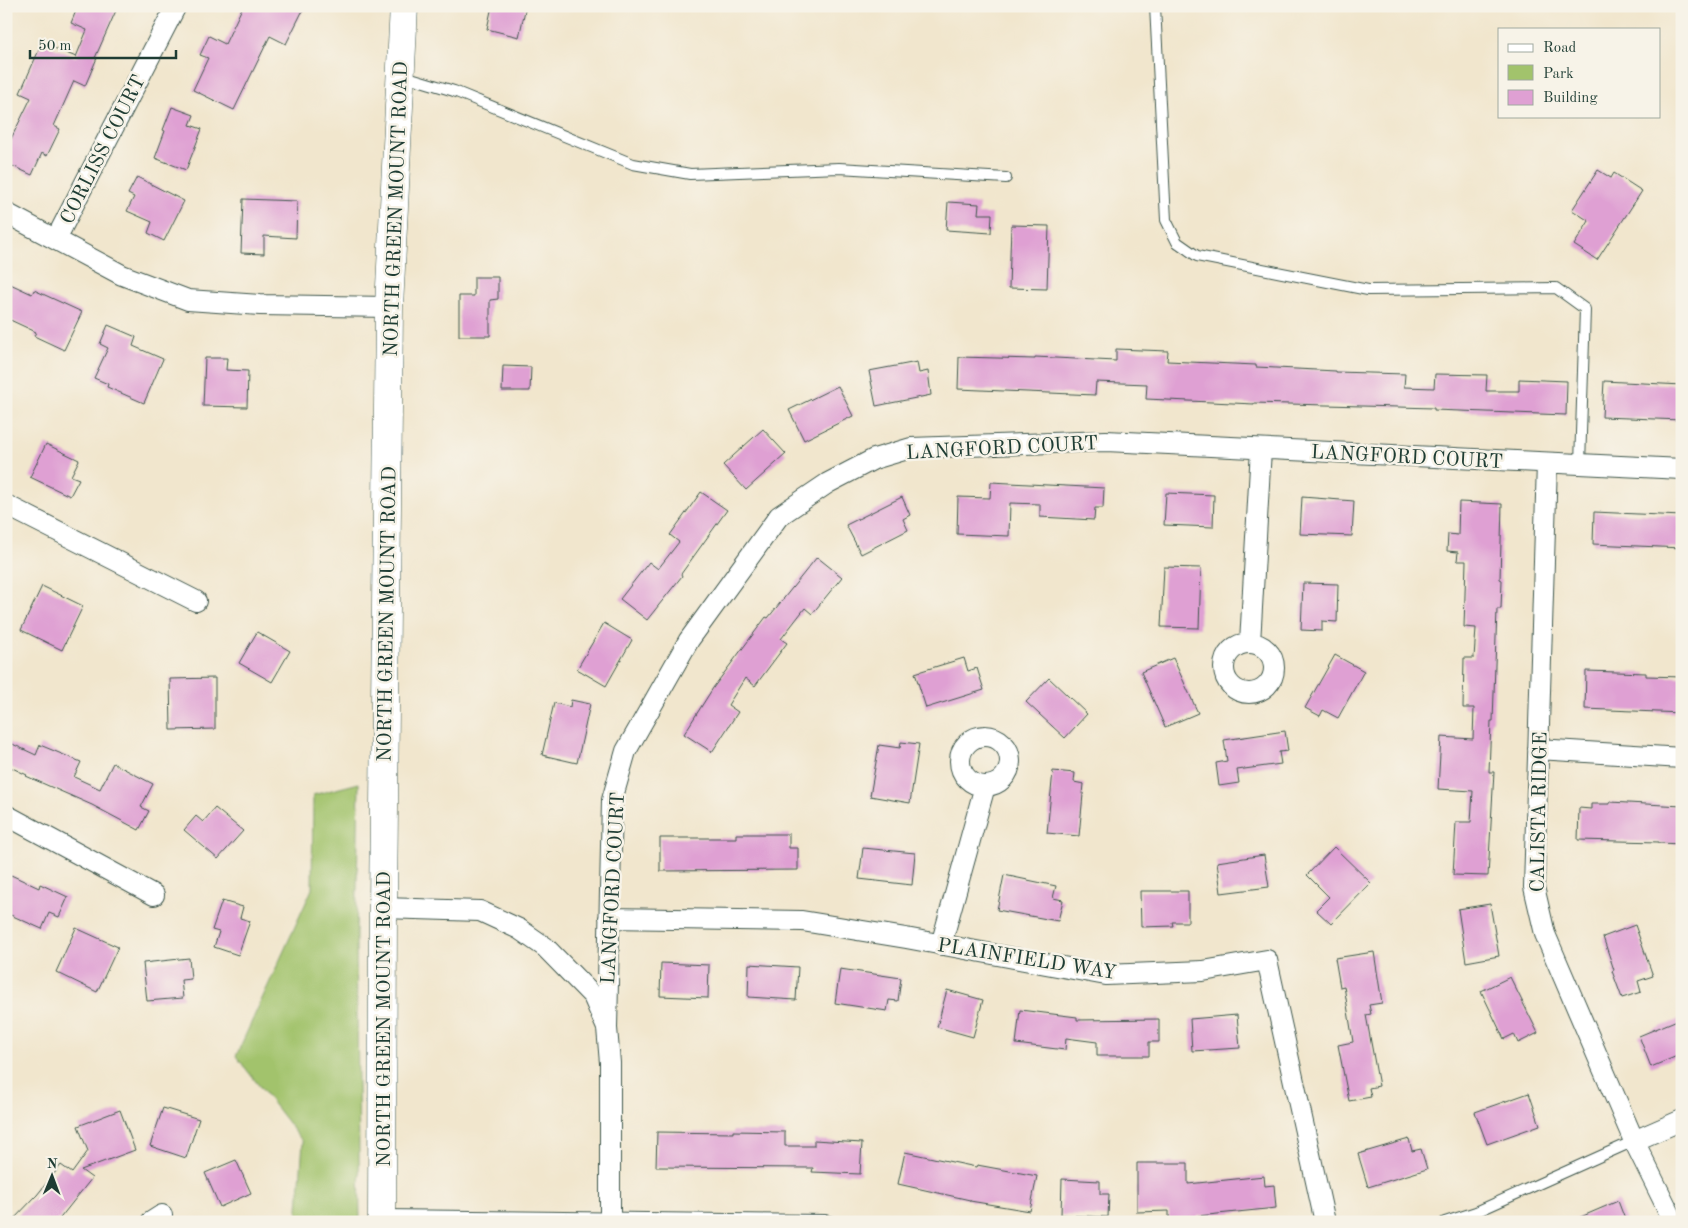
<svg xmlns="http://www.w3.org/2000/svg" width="1688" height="1228" font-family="'Old Standard TT',serif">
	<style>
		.green { fill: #a2c36c; stroke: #608050 }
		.building { fill: #dfa0d3 }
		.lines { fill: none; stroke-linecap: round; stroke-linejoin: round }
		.lane-casing { stroke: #3e564b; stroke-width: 12 }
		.street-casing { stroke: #3e564b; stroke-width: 22 }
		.secondary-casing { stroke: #3e564b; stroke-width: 29 }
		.lane { stroke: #fff; stroke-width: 10 }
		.street { stroke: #fff; stroke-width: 20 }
		.secondary { stroke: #fff; stroke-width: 28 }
		.labels { text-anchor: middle; stroke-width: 5; stroke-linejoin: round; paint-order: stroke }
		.street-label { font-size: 20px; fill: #1f3d34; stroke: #f7f3e8 }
	</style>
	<rect width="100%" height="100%" fill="#f7f3e8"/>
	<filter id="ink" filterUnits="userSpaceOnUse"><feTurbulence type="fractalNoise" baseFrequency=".02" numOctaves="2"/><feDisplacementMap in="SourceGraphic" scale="10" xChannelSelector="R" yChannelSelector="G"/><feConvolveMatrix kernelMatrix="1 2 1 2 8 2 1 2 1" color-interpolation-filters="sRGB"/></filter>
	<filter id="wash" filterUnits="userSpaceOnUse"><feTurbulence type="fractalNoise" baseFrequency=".0096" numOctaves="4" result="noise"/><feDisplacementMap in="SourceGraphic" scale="20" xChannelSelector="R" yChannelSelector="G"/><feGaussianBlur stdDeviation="1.12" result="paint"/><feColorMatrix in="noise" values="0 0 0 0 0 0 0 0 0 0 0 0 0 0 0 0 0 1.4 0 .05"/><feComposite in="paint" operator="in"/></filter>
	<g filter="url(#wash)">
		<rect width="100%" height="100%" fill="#f1e6cd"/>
		<path class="green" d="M359,783l-3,159 4,280h-63l6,-80 -67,-86 76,-167 1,-94z"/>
		<g id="blocks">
			<path class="building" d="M78,6h40l-23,52h2l-12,28 -11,-5 -20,45 6,3 -13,27 -5,-3 -10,22 -26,-12v-14l25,-51 -11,-5 22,-50 34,14 11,-27 -16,-7z
				M243,6h62l-19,38 -16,-8 -36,74 -41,-20 15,-32 -8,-3 9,-19 16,8z
				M492,6h34l-7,31 -32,-8z
				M172,107l22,8 -4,10 12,4 -16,41 -31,-12 10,-27 -2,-1z
				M1598,170l13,8 3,-5 28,18 -45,69 -23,-15 15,-24 -17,-11z
				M137,177l47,24 -20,40 -16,-8 4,-11 -25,-11 7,-14 -6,-3z
				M243,199l54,2 -1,37 -32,-2v18l-23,-1z
				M948,202l31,2 -1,10h14l-1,19 -45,-3z
				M1011,225l38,1 -2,63 -38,-1z
				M474,277h24v22l-8,1v36h-31v-40h15z
				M6,282l26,12 2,-4 48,22 -18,38 -30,-14 2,-4 -30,-14z
				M108,325l28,12 -3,9 30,13 -19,44 -37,-16 1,-3 -14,-6 14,-30 -8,-4z
				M1116,349l52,2 -1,10 89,4v2l80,4v1l69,2 -1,13 30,1 1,-14 52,1 -1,16h33v-12l48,2 -1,34 -132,-5v-2l-180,-5v1l-108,-5 1,-15 -51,-2 -1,13 -137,-6 1,-32 76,2v-2l81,4z
				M205,358h22l-1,12 22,1 -1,36 -44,-1z
				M917,362l2,11 9,-2 3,24 -55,11 -7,-35z
				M503,366l28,1 -1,24h-28z
				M1604,381l78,4v35l-80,-3z
				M838,386l15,30 -49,24 -15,-30z
				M763,429l23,25 -40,36 -23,-25z
				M46,444l33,16 -8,16 8,3 -9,17 -40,-19z
				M991,482l113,6 -1,20h-8l-1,12 -54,-3v-13l-30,-1 -1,33 -52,-2 1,-37 32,1z
				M701,492l26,18 -46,64 1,2 -35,44 -27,-21 29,-37 9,7 21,-27 -9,-7z
				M1166,493l48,2 -1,32 -49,-2z
				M902,497l8,18 -7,4 5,11 -47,24 -15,-29z
				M1302,497l52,4 -2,35 -52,-2z
				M1459,502l43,2 -2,75 2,1 -1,29h-4l-4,112h-2l-2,51h5l-6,104 -35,-1 3,-53h15l2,-31 -35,-2 3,-52 32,2 1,-31h-11l1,-50h10l2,-30 -12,-1 2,-66h-9l1,-9 -11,-1 1,-17 10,1z
				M1594,512l88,4v32l-89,-4z
				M817,557l25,20 -30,37 -7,-6 -24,31 6,4 -32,43 -10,-8 -17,27 10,7 -26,40 -28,-18 29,-46 53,-71 2,1z
				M1164,567l37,1 -2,60 -38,-1z
				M1303,583l35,1 -1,38 -15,-1v10l-21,-1z
				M42,586l41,20 -21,44 -41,-20z
				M604,623l28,17 -26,46 -29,-17z
				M257,632l33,19 -18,31 -33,-19z
				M1335,655l29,16 -26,47 -15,-8 -3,6 -15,-8z
				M964,658l4,13 9,-3 7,22 -58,18 -11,-35z
				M1173,658l25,55 -33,14 -24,-55z
				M1586,671l60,2v3l36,1v36l-97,-4z
				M215,678v51l-44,1 -1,-51z
				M1049,678l38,36 -22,24 -39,-36z
				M571,700l19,4 -13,59 -35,-8 12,-52 16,4z
				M1285,731l3,20 -9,1 2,12 -44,6 2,13 -20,3 -3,-23 11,-2 -3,-21z
				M6,741l30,14 4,-10 41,17 -7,15 26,12 13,-26 40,21 -12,23 8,4 -10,19 -47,-25 -66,-29 1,-1 -21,-10z
				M901,742l18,2 -9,59 -40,-7 9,-51 21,3z
				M1053,771l22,2 -1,9 10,2 -5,52 -32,-3z
				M1610,802l72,4v38l-23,-1v-1l-81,-2 1,-32 12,1v-5h19z
				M215,808l28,23 -25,28 -34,-29 12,-14 7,6z
				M736,834h53v14h9v22l-138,1v-33h76z
				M1334,847l37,36 -40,41 -15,-14 13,-13 -22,-22z
				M863,848l52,5 -3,32 -53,-6z
				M1264,855l5,32 -48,6 -4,-31z
				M11,875l28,13 1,-4 28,13 -9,20 -10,-4 -7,16 -36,-16v-27z
				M1004,875l52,11 -3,12 10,2 -5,21 -61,-11z
				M1140,891h48v31h-16l1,4 -32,1z
				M222,901l21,6 -3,11 10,3 -12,34 -24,-8 5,-15 -7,-2z
				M1490,904l9,52 -33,6 -8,-53z
				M1635,925l18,51 -15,5 3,11 -19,6 -10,-27 2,-1 -11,-33z
				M76,928l42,19 -21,45 -41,-20z
				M1374,952l8,51 -13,2 2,9 -5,1 13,71 -10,2 2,9 -22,4 -11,-56 15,-3 -9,-56 -4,1 -5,-29z
				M189,958l2,21 -10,1 2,18 -36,3 -4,-38z
				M661,963l48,2 -1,33 -48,-2z
				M749,964l49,3 -2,33 -48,-3z
				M840,969l61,9 -3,23 -9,-1 -2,11 -52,-8z
				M1510,977l28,56 -20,10 -4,-9 -10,5 -23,-48z
				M947,990l36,10 -10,37 -36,-10z
				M1020,1010l57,7v3l82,-1v23h-10v14h-52v-14l-31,-4 -1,12 -49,-6z
				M1237,1015l3,33 -48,3 -2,-32z
				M1682,1018v36l-31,13 -12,-31z
				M1529,1093l11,32 -53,19 -12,-32z
				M163,1108l36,11 -13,39 -36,-12z
				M120,1110l15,40 -54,20 11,8 -35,44h-46l26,-27 24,-30 11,8 16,-22 -10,-25z
				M733,1131l52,1v14h29v-6l48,3 -2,31 -48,-2 1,-4 -157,-1 1,-35 76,1z
				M1409,1139l3,12 9,-2 6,20 -59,18 -10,-33z
				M905,1152l71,15 1,-2 60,11 -7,35 -60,-10v-1l-72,-16z
				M236,1160l15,33 -31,14 -15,-34z
				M1137,1163h51v21l76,-8 1,10 9,-1 2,23 -78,8v3h-29v-8l-32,1z
				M1062,1179l38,2v13h9l-1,23 -47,-2z
				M1618,1201l8,21h-57z"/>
		</g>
	</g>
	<g filter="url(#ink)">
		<use href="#blocks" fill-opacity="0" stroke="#3e564b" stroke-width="1"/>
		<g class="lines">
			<g class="lane-casing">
				<path id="lane" d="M1155,6l11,214 11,22 20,14 171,34 188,-2 29,21 -5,155
					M401,75l53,16 179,73 57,10 149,-6 167,10
					M383,1215l442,5 7,2
					M1445,1222l31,-10 158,-71"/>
			</g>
			<g class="street-casing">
				<path id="street" d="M6,213l116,62 66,25 72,5 129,2
					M56,239l120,-233
					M1547,463l-13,424 11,47 89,207 40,81
					M6,505l190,96
					M1250,643l11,-194
					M1224 668a25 25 0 1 1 50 0a25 25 0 1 1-50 0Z
					M960 761a25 25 0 1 1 50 0a25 25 0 1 1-50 0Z
					M1538,749l144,9
					M6,815l148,80
					M383,908l97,3 39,18 26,18 48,49 14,32 3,35v159
					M609,918l193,3 104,17 200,37 97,-4 64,-11 58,262
					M941,945l44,-159
					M607,1028l5,-228 14,-49 63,-111 90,-124 49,-33 46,-24 37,-11 195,-7 576,28
					M1634,1141l48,-21
					M151,1222l11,-7"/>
			</g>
			<g class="secondary-casing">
				<path id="secondary" d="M382,1222l1,-314 6,-601 15,-301"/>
			</g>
			<use href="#lane" class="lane"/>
			<use href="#street" class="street"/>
			<use href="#secondary" class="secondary"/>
		</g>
	</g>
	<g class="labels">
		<g class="street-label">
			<text transform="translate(102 149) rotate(-63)" y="7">CORLISS COURT</text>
			<text transform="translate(395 209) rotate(-88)" y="7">NORTH GREEN MOUNT ROAD</text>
			<text transform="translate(1002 447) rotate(-3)" y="7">LANGFORD COURT</text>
			<text transform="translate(1407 456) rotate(3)" y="7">LANGFORD COURT</text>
			<text transform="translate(386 614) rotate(-89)" y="7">NORTH GREEN MOUNT ROAD</text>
			<text transform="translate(1538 812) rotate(-89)" y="7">CALISTA RIDGE</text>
			<text transform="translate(612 888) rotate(-87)" y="7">LANGFORD COURT</text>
			<text transform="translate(1027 958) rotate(9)" y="7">PLAINFIELD WAY</text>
			<text transform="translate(383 1019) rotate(-90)" y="7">NORTH GREEN MOUNT ROAD</text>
		</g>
	</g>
	<rect width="1688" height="1228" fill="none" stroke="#f7f3e8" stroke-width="25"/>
	<rect x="1498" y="28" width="162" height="90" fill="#f7f3e8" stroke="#a1aaa0"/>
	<rect x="1508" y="44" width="25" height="8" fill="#ffffff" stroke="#a1aaa0"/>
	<text x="1543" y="52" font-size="15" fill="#1f3d34">Road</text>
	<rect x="1508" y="65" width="25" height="15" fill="#a2c36c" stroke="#a1aaa0"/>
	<text x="1543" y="78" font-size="15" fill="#1f3d34">Park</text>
	<rect x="1508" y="90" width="25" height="15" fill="#dfa0d3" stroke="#a1aaa0"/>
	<text x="1543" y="102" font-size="15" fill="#1f3d34">Building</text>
	<g transform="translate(52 1176) rotate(1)" stroke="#f7f3e8" stroke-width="4" paint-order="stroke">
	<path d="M0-4L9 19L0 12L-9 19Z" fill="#1f3d34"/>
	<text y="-8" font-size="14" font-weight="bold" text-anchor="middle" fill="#1f3d34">N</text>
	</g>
	<path d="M30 50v8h146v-8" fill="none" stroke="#1f3d34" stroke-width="2.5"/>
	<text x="38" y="50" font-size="15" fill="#1f3d34" stroke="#f7f3e8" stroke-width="4" paint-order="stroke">50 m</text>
</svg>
